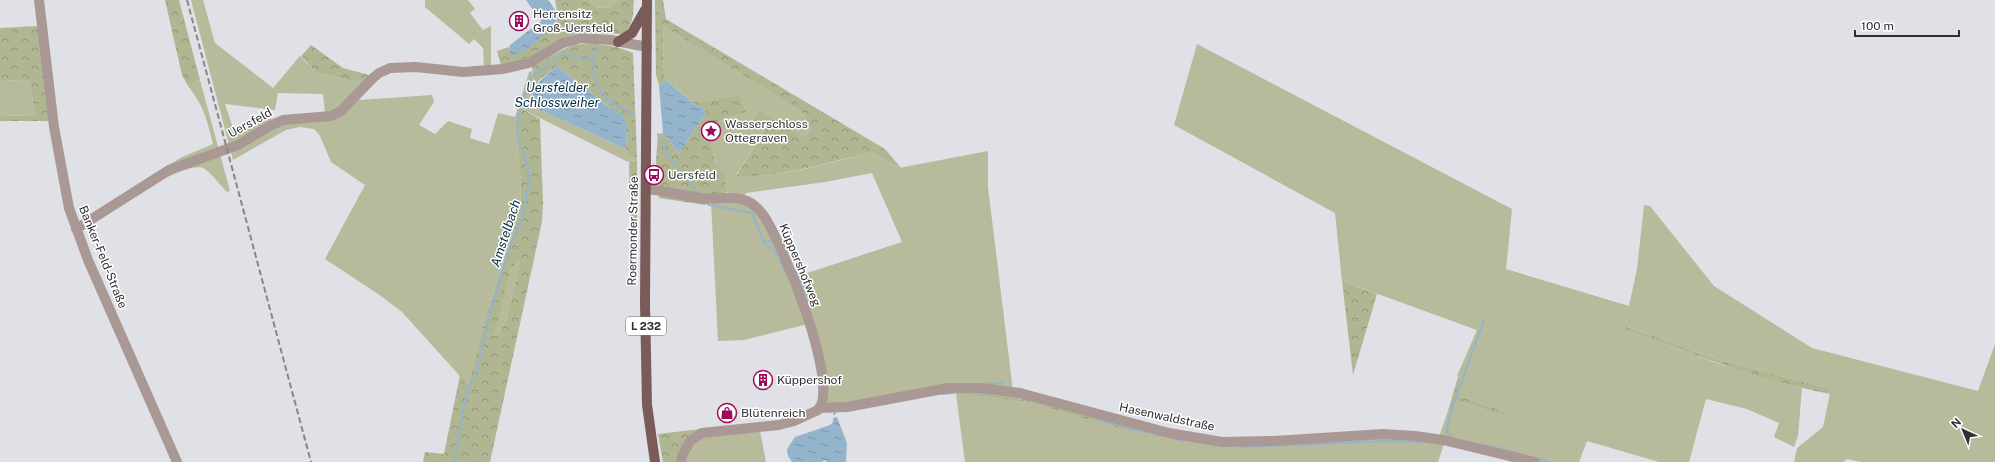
<svg xmlns="http://www.w3.org/2000/svg" width="1995" height="462" font-family="'Public Sans',sans-serif">
	<style>
		.green { fill: #b7ba9b; fill-rule: evenodd }
		.forest { fill: url(#forest-crowns); fill-rule: evenodd }
		.water { fill: url(#water-ripples) }
		.lines { fill: none; stroke-linecap: round; stroke-linejoin: round }
		.stream { stroke: #94b4cc; stroke-width: 2 }
		.minor { stroke: #aa9895; stroke-width: 10 }
		.major { stroke: #7a5b57; stroke-width: 10 }
		.rail { stroke: #86878a; stroke-width: 2; stroke-dasharray: 6 3; stroke-linecap: butt }
		.labels { text-anchor: middle; stroke-width: 3; stroke-linejoin: round; paint-order: stroke }
		.shield { fill: #fff; stroke: #6e6e70; stroke-width: 1 }
		.shield-label { font-size: 11px; font-weight: bold; fill: #303032 }
		.poi-label { font-size: 12px; fill: #303032; stroke: #fff; text-anchor: start }
		.street-label { font-size: 12px; fill: #303032; stroke: #fff }
		.water-label { font-size: 13px; font-style: italic; fill: #022e46; stroke: #fff }
	</style>
	<defs>
		<pattern id="forest-crowns" width="20" height="18" patternUnits="userSpaceOnUse"><rect width="20" height="18" fill="#b1b692"/><path d="M2 6a3 3 0 1 1 6 0M12 15a3 3 0 1 1 6 0" fill="none" stroke="#909478"/></pattern>
		<pattern id="water-ripples" width="26" height="14" patternUnits="userSpaceOnUse"><rect width="26" height="14" fill="#94b4cc"/><path d="M2 4q2-2 4 0t4 0M15 11q2-2 4 0t4 0" fill="none" stroke="#7993a6"/></pattern>
	</defs>
	<rect width="100%" height="100%" fill="#e0e1e6"/>
	<path class="green" d="M191,0h12l12,43 58,45 27,-32 16,16 31,8h19l-7,20 73,-5 2,7 -15,23 16,9 13,-13 24,8 -2,9 19,6 9,-31 17,4 14,-45 3,-1 2,12 2,2 -4,17 4,6 90,41 3,7 8,1v4l-8,-1 -1,2 -106,-53 -7,14 6,59 -1,24 -5,21 -30,92 -17,66 -66,-73 -21,-16 -56,-37 40,-74 -34,-23 -11,-26 -6,-7 -14,-2 -14,3 -53,30zM278,93l45,1 2,20 -58,5 -32,15 -10,-30 50,6z
		M425,0h43l7,9 -5,4 13,17 8,-4v40l-7,1 -1,-19 -9,-9 -5,5 -44,-37z
		M589,0h30l-9,7 -13,1z
		M663,26l139,86 9,18 -7,7 -38,-8 -30,46c38,5 97,-13 135,-23l28,16 89,-17v36l25,204 -32,-3 -155,21 -3,-48 -25,-85 104,-34 -30,-69 -47,9 -79,11 -2,3 -19,-4v-20l-10,-8 -4,-21v-19l35,-12 -7,-16 -31,5 -16,1 -28,-25z
		M1197,44l315,165 -6,60 123,37 8,-37 7,-64 6,1 64,80 98,62 166,43 17,-47v118h-133l-16,-3 -2,3h-50l3,-14 26,-21 8,-38 -115,-30 -90,-33v4l91,33 85,25 -4,48 -4,11 -20,-10 5,-14 -32,-14 -41,-10 -17,63h-30l-72,-21 -8,21h-67l-67,-21 -7,21h-473l-9,-68 72,8 45,12 149,27 138,-6 78,5 10,-29 3,1 4,-12 48,16v-5l-47,-16 5,-17 -4,-2 20,-46 -135,-49 -7,-68 -161,-88z
		M0,80l30,1 5,35 -35,-1z
		M200,80l30,111 -3,1c-7,-7 -14,-17 -22,-23 -10,-7 -42,10 -52,16l4,-12 23,-15 33,-14c-6,-24 -9,-38 -25,-58z
		M711,202h29l12,7 14,16 42,99 -64,16 -26,1z
		M518,259l1,8 -13,53 -8,15 -5,1 18,-68z
		M759,426l7,36h-87l10,-22z"/>
	<path class="forest" d="M165,0h14l21,80 -12,6 -6,-11z
		M555,0h34l8,8 13,-1 9,-7h15c-1,11 0,27 -11,34l-35,-1 -13,1 -14,5 -35,21 -25,6 -4,-15 12,-4v3l12,2 34,-28 3,-6z
		M655,0h8l3,19 219,130 16,19h-2l-28,-16c-39,10 -96,27 -135,24l29,-46 -12,-6 6,-13 45,26 7,-7 -9,-18 -139,-86 1,51 28,25 16,-1 31,-6 7,17 -35,12v19l4,21 10,8 1,28 -16,1 -5,4 -46,-7 -3,-38 2,-26 5,-1 16,20 27,-40 -2,-5 -9,-3 -28,-24 -8,4 -3,-10z
		M38,26l11,95h-49v-6l35,1 -5,-35 -30,-1v-52z
		M591,43l26,4 16,6 4,104 -8,-1 -3,-7 1,-22 -4,-9 -66,-52 -18,14 -3,5 -2,-2 -2,-17 40,-21z
		M311,45l32,23 26,7 -3,5h-19l-31,-8 -15,-16z
		M522,109l18,10 3,84 -1,19 -52,240h-67l2,-10 19,2 16,-79 8,10 17,-66 30,-92 5,-21 1,-24 -6,-59zM518,260l1,7 -13,53 -8,15 -4,1 17,-68z
		M629,160l8,1v67l-4,46 -2,1z
		M1342,281l35,13 -24,81z
		M1626,326l90,33 115,30 -1,5c-70,-14 -137,-40 -204,-64z
		M1458,377l3,1 -5,17 47,16 3,3 -3,2 -48,-16 -4,12 -3,-1z
		M955,388h26l158,37 -8,6 -103,-29 -72,-8z
		M701,429l-22,33h-16l-5,-28z"/>
	<path class="water" d="M526,0h22l8,11 2,7c-5,10 -36,39 -47,37l-2,-5 1,-5 31,-24z
		M557,66l49,39 17,10 4,12 -1,22 -90,-41c-15,-16 11,-33 21,-42z
		M667,81l28,24 9,3 2,5 -27,40 -16,-20 -4,-48z
		M837,417l10,26 -1,19h-19l-2,-2 -3,2h-30l-4,-6 -1,-7 8,-12 35,-12 3,-3v-4z"/>
	<g class="lines">
		<path class="stream" d="M594,57c-4,34 13,44 40,58
			M523,101l6,2
			M658,134l9,20 32,40
			M704,202l6,3 42,8 13,32 9,5 3,6
			M764,243l9,-2
			M779,260l7,13
			M795,270l7,13 5,19
			M982,384l21,-1
			M976,393l14,1
			M942,394l12,-1
			M834,414l1,-1
			M1097,419l50,14
			M1153,434l7,2
			M1451,437l-4,-4 2,-16 35,-97
			M1174,439l9,2
			M1485,445l32,8
			M1239,447l150,-6 34,1
			M457,450l6,-41 6,-22 7,-12 15,-67 3,-4 1,-8 15,-50 12,-26 7,-39 -2,-18 -10,-26 1,-20 12,-39 32,-23c12,-2 33,15 35,-7
			M1537,458l12,4
			M454,462l2,-6"/>
		<path class="minor" d="M39,0l15,127 15,81 19,52 89,202
			M647,189c18,2 36,7 54,9 16,2 36,-4 50,5 5,4 10,8 13,13 18,27 77,168 54,194l-24,11 -15,4 -77,8 -12,8 -8,15 -1,6
			M76,229l93,-59 69,-25 30,-18 15,-7 48,-4 10,-5 32,-33 6,-5 11,-5 26,-1 47,5 40,-3 26,-6 34,-20 18,-5 30,2 36,7
			M819,408l28,-1 101,-19h33l39,5 149,40 53,9 52,-1 109,-7 32,2 28,4 92,22"/>
		<path class="major" d="M647,0l-2,304 2,101 8,57
			M618,42l14,-9 13,-23"/>
		<path class="rail" d="M187,0l124,462"/>
	</g>
	<defs>
		<g id="building-ring" transform="scale(1)"><circle r="9.5" fill="#fff" stroke="#9c0c59" stroke-width="1.5"/><path d="M-4-6H4V6H1V3H-1V6H-4ZM-2.5-4.3h1.7v1.8h-1.7ZM.8-4.3h1.7v1.8H.8ZM-2.5-1h1.7V.8h-1.7ZM.8-1h1.7V.8H.8Z" fill="#9c0c59"/></g>
		<g id="sight-ring" transform="scale(1)"><circle r="9.5" fill="#fff" stroke="#9c0c59" stroke-width="1.5"/><path d="M0-6L1.8-2.2L6-1.7L2.9 1.2L3.7 5.4L0 3.3L-3.7 5.4L-2.9 1.2L-6-1.7L-1.8-2.2Z" fill="#9c0c59"/></g>
		<g id="bus-ring" transform="scale(1)"><circle r="9.5" fill="#fff" stroke="#9c0c59" stroke-width="1.5"/><path d="M-5-6H5V4H4V6H2V4H-2V6H-4V4H-5ZM-3.5-4V0h7V-4ZM-3.5 1.2v1.5H-2V1.2ZM2 1.2v1.5H3.5V1.2Z" fill="#9c0c59"/></g>
		<g id="shop-ring" transform="scale(1)"><circle r="9.5" fill="#fff" stroke="#9c0c59" stroke-width="1.5"/><path d="M-5-2.5h2.3a2.7 3.5 0 0 1 5.4 0H5L5.5 6h-11ZM-1.5-2.5h3a1.5 2.3 0 0 0-3 0Z" fill="#9c0c59"/></g>
	</defs>
	<g fill-rule="evenodd">
		<use href="#building-ring" x="519" y="21"/>
		<use href="#sight-ring" x="711" y="131"/>
		<use href="#bus-ring" x="654" y="175"/>
		<use href="#building-ring" x="763" y="380"/>
		<use href="#shop-ring" x="727" y="413"/>
	</g>
	<g class="labels">
		<rect class="shield" x="626" y="317" width="40" height="18" rx="3"/>
		<g class="shield-label">
			<text x="646" y="330">L 232</text>
		</g>
		<g class="poi-label">
			<text x="533" y="18">Herrensitz<tspan x="533" dy="14">Groß-Uersfeld</tspan></text>
			<text x="725" y="128">Wasserschloss<tspan x="725" dy="14">Ottegraven</tspan></text>
			<text x="668" y="179">Uersfeld</text>
			<text x="777" y="384">Küppershof</text>
			<text x="741" y="417">Blütenreich</text>
		</g>
		<g class="street-label">
			<text transform="translate(250 123) rotate(-29)" y="4">Uersfeld</text>
			<text transform="translate(633 231) rotate(-89)" y="4">Roermonder Straße</text>
			<text transform="translate(103 257) rotate(68)" y="4">Banker-Feld-Straße</text>
			<text transform="translate(800 265) rotate(67)" y="4">Küppershofweg</text>
			<text transform="translate(1167 417) rotate(12)" y="4">Hasenwaldstraße</text>
		</g>
		<g class="water-label">
			<text x="557" y="92">Uersfelder<tspan x="557" dy="15">Schlossweiher</tspan></text>
			<text transform="translate(505 233) rotate(-72)" y="5">Amstelbach</text>
		</g>
	</g>
	<g transform="translate(1963 430) rotate(316)" stroke="#ffffff" stroke-width="3" paint-order="stroke">
	<path d="M0-3L7 15L0 10L-7 15Z" fill="#303032"/>
	<text y="-6" font-size="11" font-weight="bold" text-anchor="middle" fill="#303032">N</text>
	</g>
	<path d="M1855 30v6h104v-6" fill="none" stroke="#303032" stroke-width="2"/>
	<text x="1861" y="30" font-size="12" fill="#303032" stroke="#ffffff" stroke-width="3" paint-order="stroke">100 m</text>
</svg>
